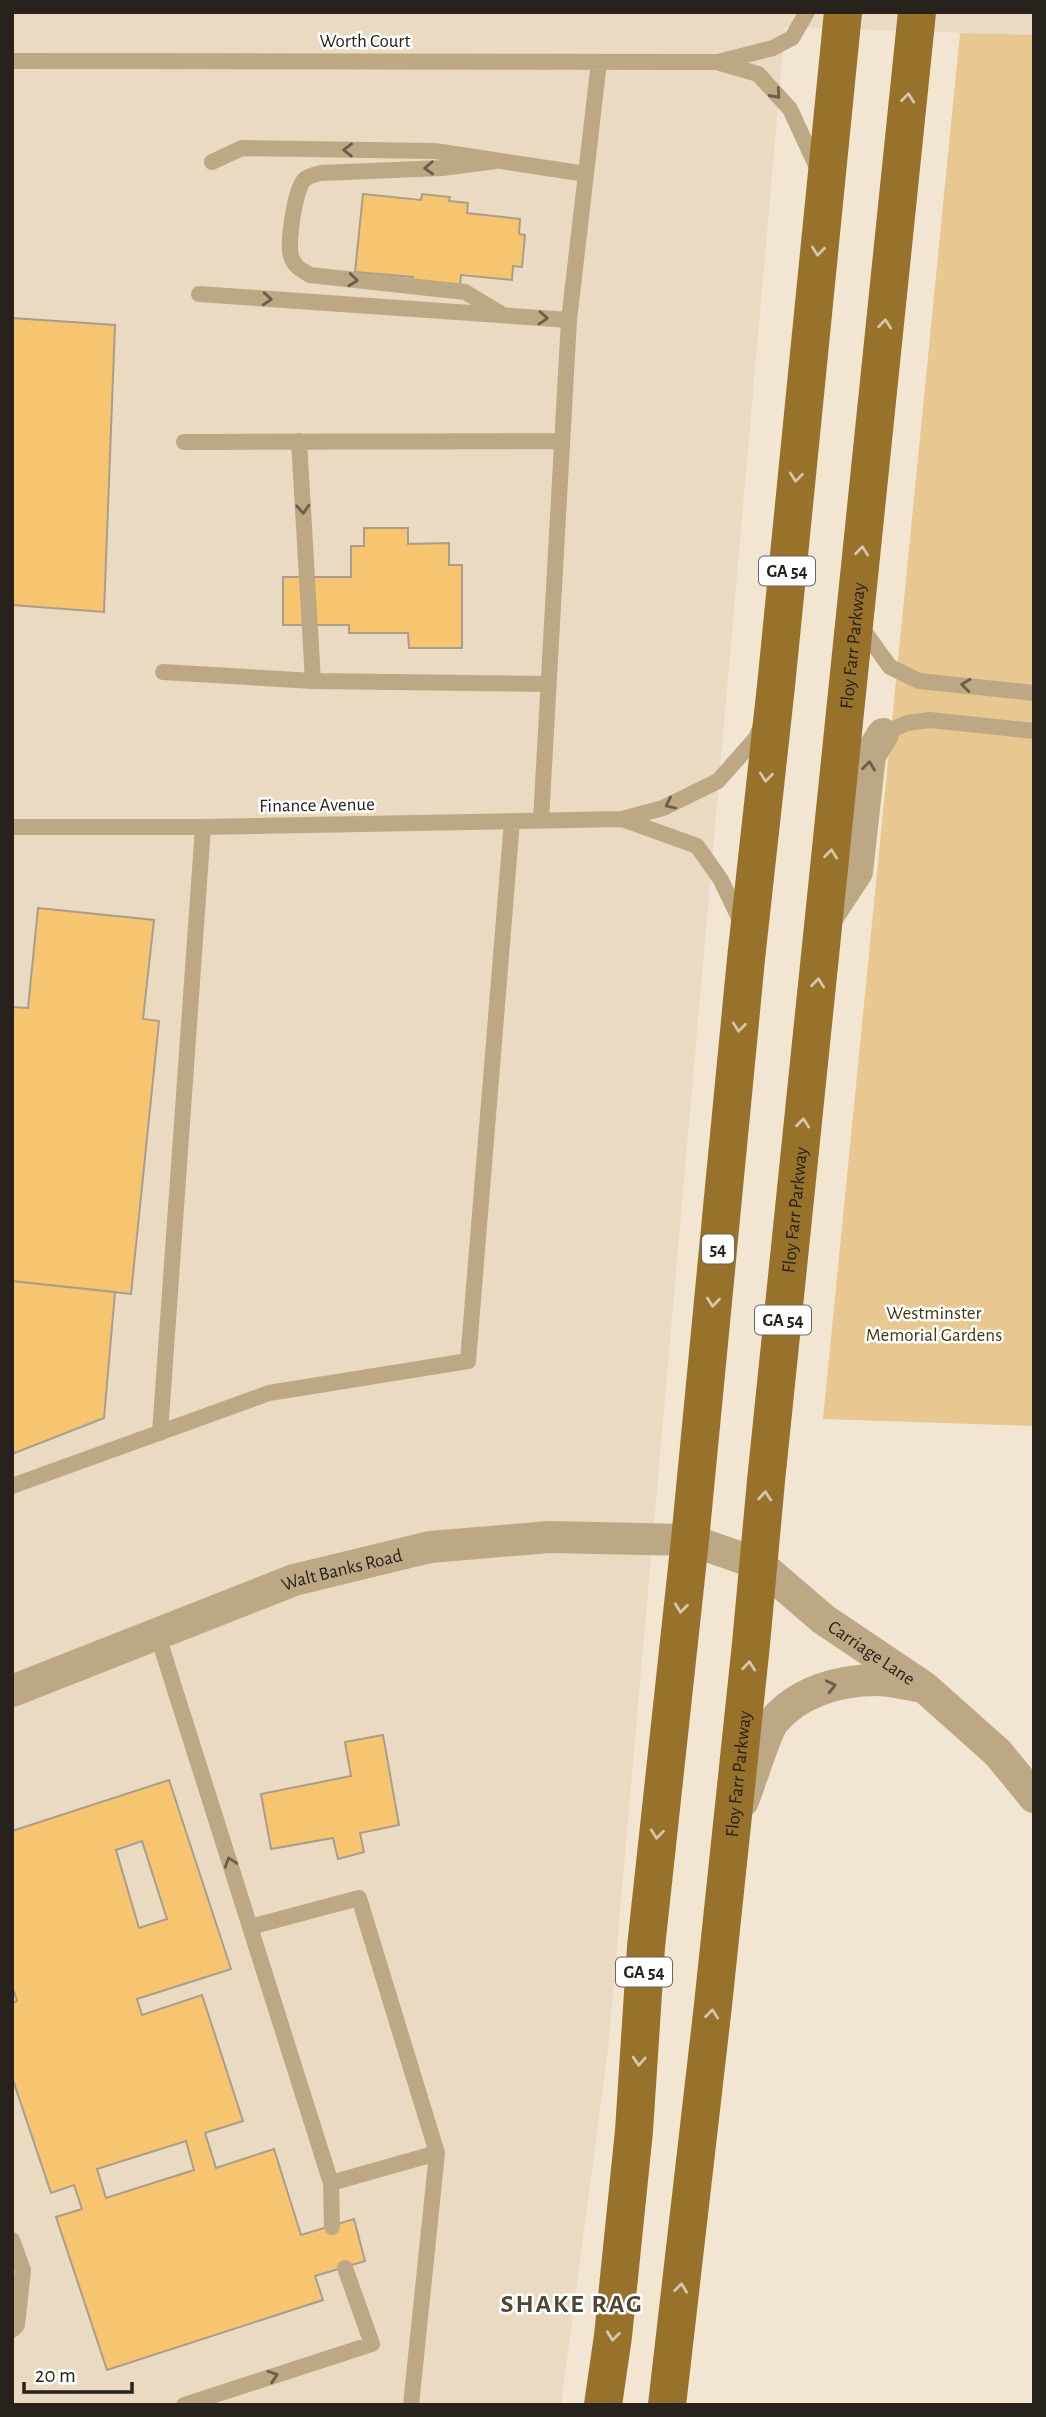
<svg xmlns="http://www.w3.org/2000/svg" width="1046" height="2417" font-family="'Alegreya Sans',sans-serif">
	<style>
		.built { fill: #eadac1 }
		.green { fill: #e8c791 }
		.building { fill: #f7c570; stroke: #a99e8c; stroke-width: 2; fill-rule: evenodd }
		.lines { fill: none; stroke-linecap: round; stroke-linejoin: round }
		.lane { stroke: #bda886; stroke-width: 16 }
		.street { stroke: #bda886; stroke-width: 32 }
		.primary { stroke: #98712a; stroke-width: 38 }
		.oneway { stroke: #6a5e4b }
		.oneway2 { stroke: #d6c6aa }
		.labels { text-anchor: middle; stroke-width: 5; stroke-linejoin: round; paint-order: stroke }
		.shield { fill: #fff; stroke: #68645f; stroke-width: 2 }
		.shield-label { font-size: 18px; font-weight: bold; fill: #27221b }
		.street-label { font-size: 19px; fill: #27221b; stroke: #fff }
		.park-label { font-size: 19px; fill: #493510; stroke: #fff }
		.district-label { font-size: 26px; font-weight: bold; letter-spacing: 2px; fill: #504636; stroke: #fff }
	</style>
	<rect width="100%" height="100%" fill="#f2e6d3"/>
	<path class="built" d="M12,12h1022v23l-249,-8 -177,2022 -47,356h-549z"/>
	<path class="green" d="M960,33l74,2v1391l-211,-7z"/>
	<path class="building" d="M363,194l58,6 1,-6 28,3 -1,4 19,2 -1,10 53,6 -1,15 6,1 -3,32 -9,-1 -1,14 -51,-5 -1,10 -48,-1 1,-7 -58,-5z
		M12,318l103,7 -11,287 -92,-7z
		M364,528h44v16l41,-1v22h13v83h-53l-1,-15h-59v-8h-66v-48h68v-31h13z
		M38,908l116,12 -11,99 16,2 -28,273 -119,-13v-274l16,1z
		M12,1281l103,11 -11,126 -92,36z
		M383,1735l16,90 -39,8 4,19 -26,7 -5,-21 -62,11 -10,-55 90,-18 -6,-34z
		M169,1780l62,189 -94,30 5,16 60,-20 41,126 -38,12 11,35 58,-19 27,86 53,-16 11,42 -50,15 8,24 -216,70 -51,-153 26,-8 -8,-24 -23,8 -39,-116v-74l5,-2 -5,-15v-155zM142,1841l25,78 -28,9 -23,-78zM186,2141l8,29 -88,28 -9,-29z"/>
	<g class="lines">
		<path class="lane" d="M12,61l706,1 55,-14 19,-10 15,-26
			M720,63l38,11 32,35 29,63
			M496,161l-54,7 -121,5c-5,1 -12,3 -16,6 -10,8 -18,65 -14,77 3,10 10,14 19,19l155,17 35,21
			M212,162l30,-14 193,3 151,23
			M199,294l370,26 30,-258
			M299,441l14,240
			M184,442l378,-1
			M859,624l31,43 29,14 115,12
			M163,672l150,9 235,3
			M883,734l24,-11 23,-3 104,11
			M541,820l28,-500
			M12,827h191l419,-8
			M740,920l-19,-40 -24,-34 -75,-27 41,-11 55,-27 38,-43 4,-10
			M160,1433l43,-606
			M12,1486l257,-93 199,-32 44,-540
			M157,1633l174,550 106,-30 -26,252
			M250,1927l109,-29 78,255
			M331,2183l1,44
			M12,2240l11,30 -6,55 -5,5
			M184,2405l188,-61 -27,-76"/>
		<g class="street">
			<path d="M824,922l33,-50 13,-117 13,-21"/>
			<path id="s1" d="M12,1691l282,-111 136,-33 119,-10 141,3 69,24 64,55 101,68 74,66 36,44"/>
			<path d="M743,1801c7,-17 22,-68 31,-80 24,-29 65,-41 102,-41 14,0 28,4 42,6"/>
		</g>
		<g class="primary">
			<path d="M603,2405l10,-69 21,-205 12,-184 44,-407 56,-581 30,-273 67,-674"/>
			<path id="s2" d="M667,2405l46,-400 38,-361 15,-163 151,-1469"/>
		</g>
	</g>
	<defs><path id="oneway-chevron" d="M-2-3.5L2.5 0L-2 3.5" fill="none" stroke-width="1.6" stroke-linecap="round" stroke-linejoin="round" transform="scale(1.75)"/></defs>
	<g class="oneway">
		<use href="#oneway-chevron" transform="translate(776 94) rotate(48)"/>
		<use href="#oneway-chevron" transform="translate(348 150) rotate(-179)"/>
		<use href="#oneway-chevron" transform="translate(429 168) rotate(178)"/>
		<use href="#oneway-chevron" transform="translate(353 280) rotate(6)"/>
		<use href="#oneway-chevron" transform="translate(267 299) rotate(4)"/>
		<use href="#oneway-chevron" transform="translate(543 318) rotate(4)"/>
		<use href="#oneway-chevron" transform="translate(303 509) rotate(87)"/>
		<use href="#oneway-chevron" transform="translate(966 685) rotate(-174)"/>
		<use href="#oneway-chevron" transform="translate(869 766) rotate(-83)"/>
		<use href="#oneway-chevron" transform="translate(670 804) rotate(155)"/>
		<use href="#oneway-chevron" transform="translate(831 1686) rotate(-13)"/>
		<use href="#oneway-chevron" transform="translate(230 1862) rotate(-108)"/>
		<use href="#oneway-chevron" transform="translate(273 2376) rotate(-18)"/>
	</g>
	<g class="oneway2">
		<use href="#oneway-chevron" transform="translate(908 98) rotate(-84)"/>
		<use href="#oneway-chevron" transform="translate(818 251) rotate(96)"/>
		<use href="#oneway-chevron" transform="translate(885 324) rotate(-84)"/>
		<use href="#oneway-chevron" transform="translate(796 477) rotate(96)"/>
		<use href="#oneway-chevron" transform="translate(862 551) rotate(-84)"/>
		<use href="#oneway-chevron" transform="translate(766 777) rotate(96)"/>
		<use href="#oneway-chevron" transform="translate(831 854) rotate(-84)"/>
		<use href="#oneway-chevron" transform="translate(818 983) rotate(-84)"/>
		<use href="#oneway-chevron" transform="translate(739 1027) rotate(96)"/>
		<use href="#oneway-chevron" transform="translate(803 1123) rotate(-84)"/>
		<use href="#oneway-chevron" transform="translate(713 1302) rotate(96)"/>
		<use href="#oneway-chevron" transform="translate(765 1496) rotate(-85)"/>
		<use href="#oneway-chevron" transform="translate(681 1608) rotate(97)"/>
		<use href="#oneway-chevron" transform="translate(749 1666) rotate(-84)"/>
		<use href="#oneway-chevron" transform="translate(657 1834) rotate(96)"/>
		<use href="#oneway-chevron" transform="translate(712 2014) rotate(-84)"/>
		<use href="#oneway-chevron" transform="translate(639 2061) rotate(94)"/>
		<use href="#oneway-chevron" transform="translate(681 2288) rotate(-83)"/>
		<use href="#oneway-chevron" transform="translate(613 2336) rotate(97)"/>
	</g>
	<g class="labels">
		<g class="shield">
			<rect x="759" y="556.5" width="56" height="29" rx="5"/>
			<rect x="702" y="1234.5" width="32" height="29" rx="5"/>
			<rect x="755" y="1305.5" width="56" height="29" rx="5"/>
			<rect x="616" y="1957.5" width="56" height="29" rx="5"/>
		</g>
		<g class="shield-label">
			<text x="787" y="577">GA 54</text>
			<text x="718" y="1255">54</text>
			<text x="783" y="1326">GA 54</text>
			<text x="644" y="1978">GA 54</text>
		</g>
		<g class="street-label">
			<text x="365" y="47">Worth Court</text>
			<text dy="7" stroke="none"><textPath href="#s2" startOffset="1769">Floy Farr Parkway</textPath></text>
			<text transform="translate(317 804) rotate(-1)" y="7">Finance Avenue</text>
			<text dy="7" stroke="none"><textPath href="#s2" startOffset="1202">Floy Farr Parkway</textPath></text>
			<text dy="7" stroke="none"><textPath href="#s1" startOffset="352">Walt Banks Road</textPath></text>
			<text dy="7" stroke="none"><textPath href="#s1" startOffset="920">Carriage Lane</textPath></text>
			<text dy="7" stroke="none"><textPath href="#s2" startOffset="635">Floy Farr Parkway</textPath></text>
		</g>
		<g class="park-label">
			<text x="934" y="1319">Westminster<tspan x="934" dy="22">Memorial Gardens</tspan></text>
		</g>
		<g class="district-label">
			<text x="572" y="2312">SHAKE RAG</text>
		</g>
	</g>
	<rect width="1046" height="2417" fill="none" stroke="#27221b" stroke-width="28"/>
	<path d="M24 2382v10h108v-10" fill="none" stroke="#27221b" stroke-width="3.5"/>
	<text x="35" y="2382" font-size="21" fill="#27221b" stroke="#ffffff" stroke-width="5" paint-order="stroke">20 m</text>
</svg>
